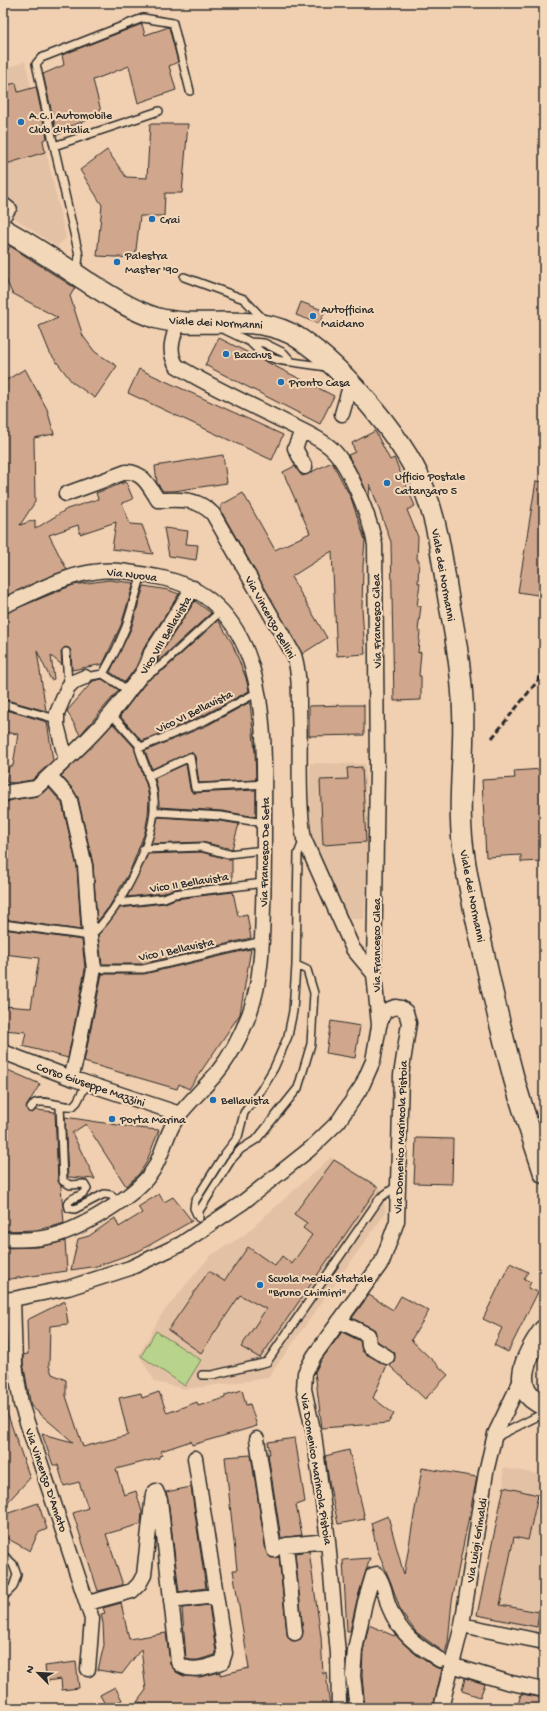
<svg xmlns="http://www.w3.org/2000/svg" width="547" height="1711" font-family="'Gochi Hand',sans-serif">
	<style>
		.built { fill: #e3c1a4 }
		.green { fill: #b8d38b; stroke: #727f5b }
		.building { fill: #d0a78c; stroke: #2b2b2b }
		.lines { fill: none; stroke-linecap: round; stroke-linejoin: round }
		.lane-casing { stroke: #2b2b2b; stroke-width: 10 }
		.street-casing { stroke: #2b2b2b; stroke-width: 17 }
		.secondary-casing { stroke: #2b2b2b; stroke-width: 23 }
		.lane { stroke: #f2d8b9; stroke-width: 7 }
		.street { stroke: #f2d8b9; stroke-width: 14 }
		.secondary { stroke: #f2d8b9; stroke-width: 20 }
		.rail { stroke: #2b2b2b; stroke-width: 3; stroke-dasharray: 6 3; stroke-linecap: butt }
		.poi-dot { fill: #1f6fb2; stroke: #f2d8b9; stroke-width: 1.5 }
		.labels { text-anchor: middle; stroke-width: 4; stroke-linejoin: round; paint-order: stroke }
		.poi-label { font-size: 12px; fill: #2b2b2b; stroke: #f2d8b9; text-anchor: start }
		.street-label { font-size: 12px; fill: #2b2b2b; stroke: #f2d8b9 }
	</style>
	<rect width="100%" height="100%" fill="#f1d0b1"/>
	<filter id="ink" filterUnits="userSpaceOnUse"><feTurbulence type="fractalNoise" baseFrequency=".025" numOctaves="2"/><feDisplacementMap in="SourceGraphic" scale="8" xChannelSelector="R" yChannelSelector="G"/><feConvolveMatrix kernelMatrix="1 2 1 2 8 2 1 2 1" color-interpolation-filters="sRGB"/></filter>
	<g filter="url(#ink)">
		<path class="built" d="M25,61l41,177 -9,9 -54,-37v-140z
			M310,763l55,1 3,81 -4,74h-18l-37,-80z
			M331,1157l49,30 6,25 -118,166 -82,11 -31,-7 -16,-27 22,-40 49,-59 33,-20z
			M503,1468l41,7v159l-67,-19 27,-128z"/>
		<path class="green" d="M156,1331l45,29 -16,26 -44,-30z"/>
		<path class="building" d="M142,24l3,11 24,-8 9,35 -9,4 7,24 -38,13 -9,-37 -36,14 9,35 -37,13v4l-8,3 -14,-61 21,-9 -2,-10z
			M16,83l2,9 18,-5 11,51 -4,2 2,12 -42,13v-79z
			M150,124h38l-6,69h-17l-1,23h-24l-5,42 -38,-2 5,-51 -22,-35 27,-20 19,27 21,1z
			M10,246l65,42 -5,8 13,40 12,16 22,14 -22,32 -23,-16 -22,-29 -11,-27 19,-8 -46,-25 -9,-20v-14z
			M301,302l24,9 -6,13 -23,-9z
			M219,338l115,58 -14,28 -115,-59z
			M25,369l22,40 7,25 -20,4 1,64 -15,23 15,-5v9l32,-20 31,-10 -2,-6 30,-11 7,17 -11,4 8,21 12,1 11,29 -41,-5 4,-27 -36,12 -2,-9 -29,10 18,35 -64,27v-215z
			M139,369l144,66 -11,25 -144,-67z
			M375,431l15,29 4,-2 21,48 -8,4 11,27 -1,23h2l-1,23h2l-3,23h4l-3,24 2,1 -2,22 3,-1 -2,24h2v24l-27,1 -3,-159 -21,-58 -1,13 -9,-20 -12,-22 7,-3 -3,-9z
			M223,455l4,28 -53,8h-11l-6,-8 -2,-17z
			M332,462l19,36 14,42 -2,26 -1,42 3,46 -28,2 -5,-105 -41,26 36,61 -25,16 -81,-143v-6l22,-12 32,57 35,-17 -27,-61 12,-6 7,10 3,-1z
			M536,481l8,1v114l-26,-4z
			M164,528l24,3 -2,13 12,1 -2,15 -27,-4z
			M109,580l25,3 -13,42 -18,39 -31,6 -1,-19 -2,-3 -4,-1 -4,5 1,13 -11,-9 3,23 -3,1 -14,-29 9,60 -43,-12v-85l70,-29z
			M144,586l24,4 11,4 -35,54 -8,19 -11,15 -15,-10 21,-43z
			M195,601l16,12 -54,49 2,-6z
			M218,620l14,23 14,35 3,13 -45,24 -62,26 -22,-25 27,-35 18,-12z
			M102,679l17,11 -39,45 -13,-24 26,-30z
			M250,702l5,50 1,28 -57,3 -4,-27 -4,-4 -39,17 -7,-18 63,-26z
			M348,705h16v30l-55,1v-30z
			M3,709l44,13 6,38 -21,20 -18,3 -8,-1 3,-16h4l5,-32 -15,-2z
			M113,724l21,23 13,40 2,12 -1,16 -3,17 -15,39 -21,36 -12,15 -4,-58 -15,-66 -5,-9 -12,-13z
			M186,764l4,25 3,4 63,-3v27l-34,-6 -63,-4 -1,-15 -3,-14z
			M362,767l4,75 -43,3 -3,-65 28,-1 -1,-11z
			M542,769l2,92 -23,1v-7l-35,2 -4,-77 33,-2 -1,-7z
			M49,788l13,15 15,64 4,63 -78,-11v-115l9,-4 26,-4z
			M158,817l62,4 19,3 -7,25 -30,-7 -51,2z
			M201,852l26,7h5v23l-59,7 -10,4 -36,4 21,-43z
			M233,892l5,24 9,-2 4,24 -109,26h-40l-4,-29 22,-27 45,-5 10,-4z
			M3,929l79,11 3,29 -17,89 -45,-12 3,-14 -23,-2v-24l28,2 8,-50 -36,-4z
			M251,949l-11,65 -51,75 -10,-5 -2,5 -93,-27 18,-88h42z
			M331,1021l29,5 -5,32 -29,-5z
			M3,1068l37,16 -14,23 2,5 4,1 4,-3 19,2 3,69 3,5 3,37 -6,2 -22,5 -33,1v-23l3,-21h-3z
			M65,1117l72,11 22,2 -13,33 -7,11 -13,12 -40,-62 -14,9 23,46 -27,-2z
			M416,1138l37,1 -1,45 -38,-1z
			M334,1160l44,27 -118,171 -19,-11 25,-38 -26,-14 -39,58 -33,-23 41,-59 15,10 24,-34 27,19 7,-10 10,8 20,-29 -9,-7 4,-5 -13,-9z
			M159,1194l5,8 9,-5 19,24 -53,30 -42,15 -26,4 7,-31 11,-3 26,-18 4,9 23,-14 -4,-6z
			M65,1241l2,30 -64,9v-32l35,-1z
			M510,1263l18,9 -4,7 7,3 -3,6 10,4 -30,60 -14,-7 8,-17 -19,-9z
			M369,1295l24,15 8,-14 28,15 -18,29 37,35 -23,24 -36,-34 5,-4 1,-8 -18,-12 -2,-11 -23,-12z
			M65,1301l3,23 -18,2 -1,40 3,8 14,6v16l17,51 45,-12 -9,-37 22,-5 1,5 17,-6 8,21 30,-11 1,4 27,-8v-3l17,-5 4,15 4,-1 7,22 -65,19 -1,-4 -30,10 1,4 -3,1v2l-43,11 8,26 12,-4 6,21 -1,12 -35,10 17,51 -25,6 -25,-78 15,-5 -9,-26 -15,4 -6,-21h-5l-11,-31 31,8 -42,-36 -8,-43v-8l5,-1 -1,-34z
			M342,1332l18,9 2,9 2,3 23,12 -14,33 21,16 -6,9 -66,5 -7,-56 6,-12z
			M3,1407h2l25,71 -27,29z
			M295,1438l10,64 -9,3 6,30 -21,3 -13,-84h2l-2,-12z
			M349,1450l16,69 -27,5 -8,-37 -5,-31z
			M251,1455l15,96 5,7 8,-1 8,77 1,4 4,3 8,-1 3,-8 -8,-79 14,-2 12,86 2,37 3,-2 4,36h-184v-5l-9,-1 9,-12 -5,-41 -19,25 -24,-4 6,-25 -1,-22 -2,-9 4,-1 -2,-5 18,-5 8,36 37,-6 4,30 6,9 8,4 16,1 20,-5v3l29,-7 -16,-98h4l-12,-113z
			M422,1468l55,9 -25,124 -4,41 -3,11 -29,-21 -15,-20 -10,-29 -14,-34 -6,-26 17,-7 16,59z
			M191,1487l15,101 -27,4 -11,-93 -2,-7z
			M504,1487l34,8 -10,45 -14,-3 -14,68 39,7 -2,15 -60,-12z
			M38,1503l9,26 -9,4 -8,18 -27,-15v-21z
			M370,1558l-13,42 -7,31h-3l-4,-71z
			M209,1605l7,47 -1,3 -17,5h-8l-4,-2 -4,-50z
			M369,1625l25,11 1,-2 9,10 14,12 17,11 7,2 -9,39h-68l-3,-32 1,-25z
			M76,1662l3,26 -17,2 -1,-11 -14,2 -2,-15z
			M465,1678l20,6 -5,13 -18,-6z
			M115,1687l7,13 -15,8 -7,-13z
			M521,1694l23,4v10h-27z"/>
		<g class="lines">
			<g class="lane-casing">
				<path id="lane" d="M159,111l-105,35 -18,-82 5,-6 102,-40 30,5 17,68
					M54,146l25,109 -2,18
					M3,200l10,8 -10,15
					M184,277l60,22 21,22
					M223,329l27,13 14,1 20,10 8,9 35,5
					M250,342c13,14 24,19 42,20
					M66,652l2,33
					M103,674l13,-24 10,-23 16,-53
					M85,677l18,-3 26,17
					M143,678l19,-13 60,-55
					M3,704l53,15
					M139,748l67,-28 52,-28
					M148,776l42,-19 5,31 70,-4
					M154,812l67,4 43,7
					M143,849l59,-2 26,7 36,-4
					M118,903l46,-5 10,-4 90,-11
					M3,924l87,12c30,-25 67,-97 64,-137 -1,-17 -10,-34 -15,-50l1,-3 -28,-31
					M94,969h49l119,-28
					M60,1105l3,76 7,4 14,-1 3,5c-4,8 -15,7 -19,14l1,5 6,1 29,-15 7,1 7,8
					M31,1108l4,-5c12,-4 26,5 38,3l4,-4 10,-19
					M198,1217l-4,-9 1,-7 29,-46 14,-18 6,-24 17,-23 13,-22 14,-32 5,-25 3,-46
					M199,1218v-7l32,-51 10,-11 16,-10 41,-51 13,-44 3,-51 -7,-23 -11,-5 2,-111 6,-15
					M202,1375h10l55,-13 113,-164 18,-13
					M497,1438l5,-4 42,-21
					M3,1555l10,9 4,11 -4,12 -10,10"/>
			</g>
			<g class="street-casing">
				<path id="street" d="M178,322c-5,16 -11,29 -1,44 34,21 72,38 108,56 15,8 34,15 47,27 18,17 39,72 43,96l2,223 -3,206 5,51
					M342,414l9,-31
					M302,431l-7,17 10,19
					M66,494l60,-22c17,-1 24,16 32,28 23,0 38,-3 55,14l81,141c5,16 5,34 5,52 2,42 -2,91 5,132l49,110 21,25
					M3,606c28,-12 60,-30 90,-34 21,-4 43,1 65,5 116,23 106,158 106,249 0,27 0,54 -1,81 -1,36 -1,71 -13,105 -8,22 -19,44 -34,62 -12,14 -26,27 -37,41 -13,16 -15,38 -26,55 -16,26 -75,61 -105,67 -15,3 -30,3 -45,2
					M66,760c24,-22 46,-45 65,-72 9,-11 17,-21 20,-35l42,-65
					M50,776l17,19 3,5 15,66 5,70 4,33 -18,90 -5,19
					M3,794l7,-2 26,-4 30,-28 -9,-35v-12l11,-26 5,-5 12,-5
					M3,1052l68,26 109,36
					M13,1299l55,-11 62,-20 51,-24 61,-41 68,-54 28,-27 24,-36 11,-25 6,-35 3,-9 3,-6 10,-4 6,1 5,4 3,11 -8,52 -4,146 -15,41 -68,94 -9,17 -1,16 10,45 14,107 10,113 1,54
					M3,1300l10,-1 2,65 6,40 71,215 -4,50
					M339,1321l29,14 1,11 18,11
					M257,1439l17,111
					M171,1601l44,-5
					M88,1603l44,-12 7,-7 5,-9 9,-81 3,-3 4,9 18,162c10,13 31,4 44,0l3,-9 -30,-195
					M462,1625l82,17
					M295,1633l-9,-88 42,-4
					M461,1668l46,14 37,8
					M357,1708l-4,-32 2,-26 10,-48 8,-27 4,-1c8,10 8,22 12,33 11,27 27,38 51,53
					M441,1708l21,-83 24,-153 9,-38 28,-58"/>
			</g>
			<g class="secondary-casing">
				<path id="secondary" d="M3,229c29,16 56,34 83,52 22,14 45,29 70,37 47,13 101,-8 144,21 44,29 109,105 126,155 13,35 17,72 23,108 7,36 13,72 14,109 2,45 -6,90 0,135 4,37 13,72 21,108 9,42 19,84 30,125 9,32 20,63 30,94
					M544,1330c-16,22 -38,60 0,75"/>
			</g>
			<use href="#lane" class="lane"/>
			<use href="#street" class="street"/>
			<use href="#secondary" class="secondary"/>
			<path class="rail" d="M492,738l52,-65"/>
		</g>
	</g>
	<g class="poi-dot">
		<circle cx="21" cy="122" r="4"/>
		<circle cx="152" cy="219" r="4"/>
		<circle cx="117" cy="262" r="4"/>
		<circle cx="313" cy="316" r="4"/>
		<circle cx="226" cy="354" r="4"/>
		<circle cx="281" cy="382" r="4"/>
		<circle cx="387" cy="483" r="4"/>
		<circle cx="213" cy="1100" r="4"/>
		<circle cx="112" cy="1119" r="4"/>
		<circle cx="260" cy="1285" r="4"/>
	</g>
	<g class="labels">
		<g class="poi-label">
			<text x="29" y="119">A.C.I Automobile<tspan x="29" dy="14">Club d'Italia</tspan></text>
			<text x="160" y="223">Crai</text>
			<text x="125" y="259">Palestra<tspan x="125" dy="14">Master '90</tspan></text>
			<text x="321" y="313">Autofficina<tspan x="321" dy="14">Maidano</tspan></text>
			<text x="234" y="358">Bacchus</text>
			<text x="289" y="386">Pronto Casa</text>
			<text x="395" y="480">Ufficio Postale<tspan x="395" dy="14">Catanzaro 5</tspan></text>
			<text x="221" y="1104">Bellavista</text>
			<text x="120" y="1123">Porta Marina</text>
			<text x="268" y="1282">Scuola Media Statale<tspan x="268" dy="14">"Bruno Chimirri"</tspan></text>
		</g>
		<g class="street-label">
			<text transform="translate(216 322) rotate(3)" y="4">Viale dei Normanni</text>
			<text transform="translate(132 574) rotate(7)" y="4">Via Nuova</text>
			<text transform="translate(444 575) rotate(80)" y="4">Viale dei Normanni</text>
			<text transform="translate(271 617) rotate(61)" y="4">Via Vincenzo Bellini</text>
			<text transform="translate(376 621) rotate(-91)" y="4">Via Francesco Cilea</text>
			<text transform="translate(165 635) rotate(-59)" y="4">Vico VIII Bellavista</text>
			<text transform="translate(194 711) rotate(-26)" y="4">Vico VI Bellavista</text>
			<text transform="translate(264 852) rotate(-89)" y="4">Via Francesco De Seta</text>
			<text transform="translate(189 882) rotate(-9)" y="4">Vico II Bellavista</text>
			<text transform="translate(473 896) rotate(79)" y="4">Viale dei Normanni</text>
			<text transform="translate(376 945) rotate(-90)" y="4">Via Francesco Cilea</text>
			<text transform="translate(176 949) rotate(-12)" y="4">Vico I Bellavista</text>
			<text transform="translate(91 1084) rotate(19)" y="4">Corso Giuseppe Mazzini</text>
			<text transform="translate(400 1137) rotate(-88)" y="4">Via Domenico Marincola Pistoia</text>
			<text transform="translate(317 1469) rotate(81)" y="4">Via Domenico Marincola Pistoia</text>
			<text transform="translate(47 1480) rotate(71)" y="4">Via Vincenzo D'Amato</text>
			<text transform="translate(476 1540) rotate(-81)" y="4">Via Luigi Grimaldi</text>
		</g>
	</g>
	<rect width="547" height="1711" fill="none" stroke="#f2d8b9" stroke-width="16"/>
	<rect x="8" y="8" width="531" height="1695" fill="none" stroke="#2b2b2b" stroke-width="1.5" filter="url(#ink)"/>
	<g transform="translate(38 1673) rotate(294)" stroke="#f2d8b9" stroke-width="3" paint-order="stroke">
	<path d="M0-3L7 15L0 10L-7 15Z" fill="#2b2b2b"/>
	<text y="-6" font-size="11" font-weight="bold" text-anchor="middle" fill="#2b2b2b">N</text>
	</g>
</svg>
